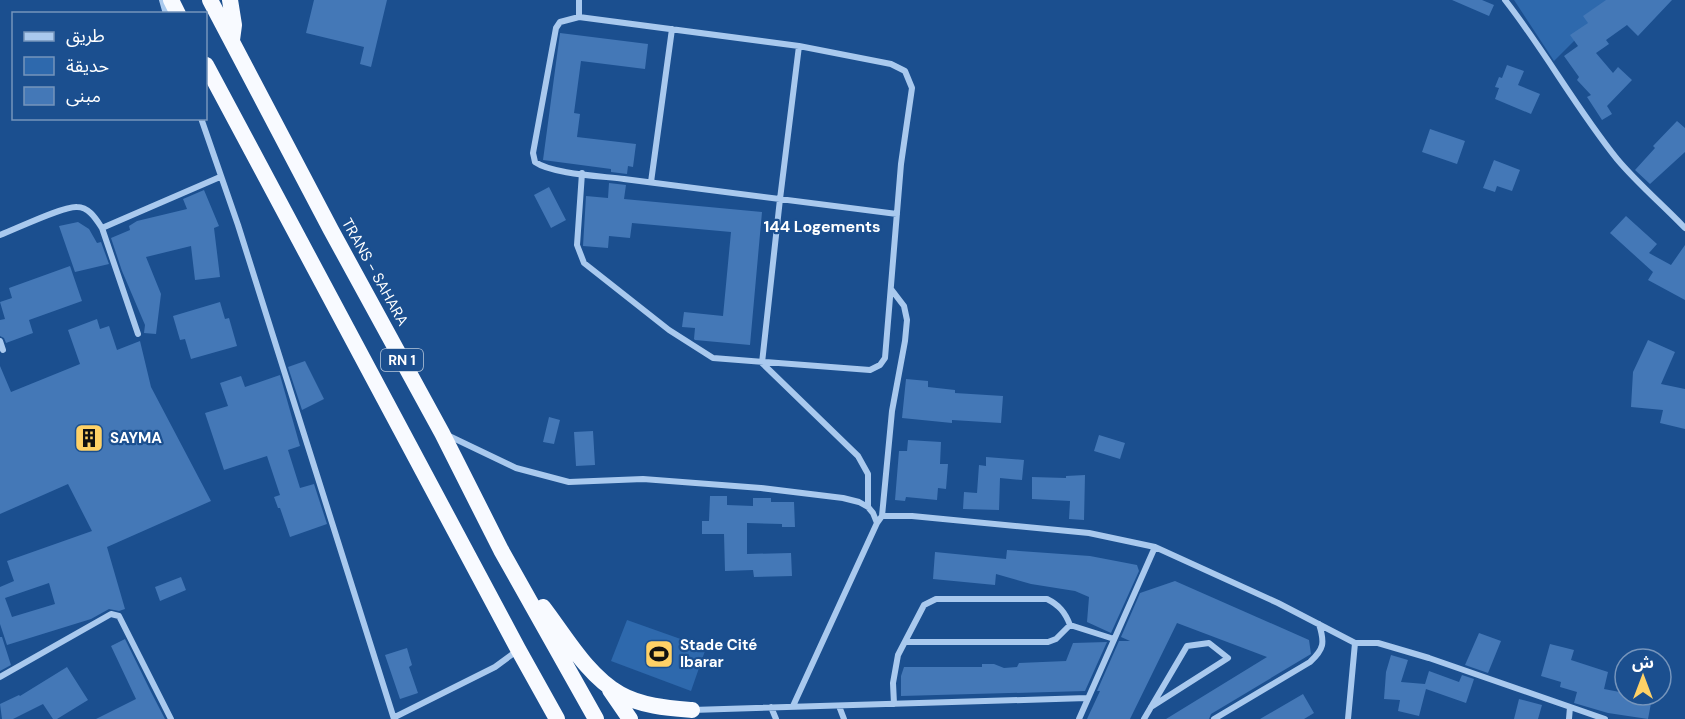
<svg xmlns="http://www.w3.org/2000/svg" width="1685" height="719" font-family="'DM Sans','Noto Sans Arabic',sans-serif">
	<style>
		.green { fill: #2e69ad }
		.building { fill: #4478b7; fill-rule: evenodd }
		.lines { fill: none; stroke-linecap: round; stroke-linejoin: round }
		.minor { stroke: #a9c9ee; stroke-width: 6 }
		.trunk { stroke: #f8faff; stroke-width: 16 }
		.labels { text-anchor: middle; stroke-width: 4.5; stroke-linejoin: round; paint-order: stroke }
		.shield { fill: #1b4f8f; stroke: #bbcadd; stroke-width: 1.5 }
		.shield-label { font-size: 14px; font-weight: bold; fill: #fff }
		.street-label { font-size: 15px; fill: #fff; stroke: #1b4f8f }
		.poi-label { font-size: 15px; font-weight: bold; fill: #fff; stroke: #1b4f8f; text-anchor: start }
		.neighbourhood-label { font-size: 16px; font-weight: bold; fill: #fff; stroke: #1b4f8f }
	</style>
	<rect width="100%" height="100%" fill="#1b4f8f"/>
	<path class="green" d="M1514,0h101l-61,61z
		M627,620l79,28 -15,43 -80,-30z"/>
	<path class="building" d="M314,0h73l-16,67 -11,-3 4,-17 -58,-14z
		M1452,0h30l12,5 -5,11z
		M1606,0h66l-34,36 -11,-11 -21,15 3,4 -13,9 17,20 5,-6 14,13 -25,26 5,8 -10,6 -15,-23 4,-2 -14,-15 2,-3 -15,-21 14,-10 -8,-11 18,-12 -5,-7z
		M560,33l88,11 -3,25 -64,-8 -7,52 6,1 -3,23 59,7 -3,23 -5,-1 -1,8 -16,-2v-3l-68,-9z
		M1507,65l17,6 -6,14 22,9 -9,20 -36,-15 4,-11 -4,-1 4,-10 3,1z
		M1677,121l8,7v24l-35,32 -15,-14 20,-22 -2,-2z
		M1430,129l35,12 -8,23 -35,-12z
		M1494,160l26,10 -8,21 -15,-5 -2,6 -12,-4z
		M609,183l17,2 -2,14 138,13 -12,133 -55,-5 -1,-1 1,-11 -13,-1 2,-15 39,4 8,-84 -99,-9 -2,15 -21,-2 -1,12 -25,-2 3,-50 22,2z
		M549,187l17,33 -15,8 -17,-33z
		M204,190l15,36 -5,2 6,49 -25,3 -4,-34 -45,11 15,37 -5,40 -12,-1 1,-8 -23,-54 -11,-33 19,-8 -1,-4 8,-5 50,-12 -4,-10z
		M1626,216l31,28 -8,9 22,12 14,-20v55l-37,-20 5,-8 -43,-39z
		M78,222l11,7 8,14 4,-1 8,22 -34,8 -16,-46z
		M70,266l12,35 -53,19 4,13 -27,10 -2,-5 -4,-2v-16l5,-1 -5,-17 12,-4 -3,-10z
		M220,302l5,17 4,-1 8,28 -46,13 -6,-20 -5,1 -7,-24z
		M97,319l3,10 9,-3 8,24 23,-9 11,46 60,114 -104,46 18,62 -6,2 -10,-2 -18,10 -84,26 -7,-21v-37l14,-6 -7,-20 85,-30 -24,-47 -68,30v-148l11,26 69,-28 -12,-34zM49,583l6,21 -43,13 -7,-19z
		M1648,340l27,12 -14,32 24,5v40l-25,-6 3,-13 -32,-3 2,-35z
		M305,361l19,38 -22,11 -14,-43z
		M280,375l20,71 -12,4 12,38 14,-4 13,40 -37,13 -10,-29h-2l-4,-11 6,-2 -13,-39 -43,14 -19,-57 23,-7 -8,-23 21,-7 4,11z
		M906,379l22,2v6l27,3v3l48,3 -2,27 -49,-3v3l-50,-5z
		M549,417l11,3 -6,24 -11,-2z
		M593,431l2,34 -19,1 -2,-34z
		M1099,435l26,8 -5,16 -26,-8z
		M908,440l33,2 -1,22h8l-2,25 -8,-1 -1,12 -31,-3 -1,4 -10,-1 4,-49h8z
		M986,457l38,3 -2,20 -22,-2 -1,32 -36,-1 1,-17 13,1 2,-28 7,1z
		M1085,475l-1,45 -15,-1 1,-18 -38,-2v-22l34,1v-2z
		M710,496h17v9l26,1v-8h18v4h23l1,25h-13v-3l-35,-1v31l44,-1 1,23 -38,1 -1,-7 -28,1 -1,-37h-22v-13h7z
		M1007,550l83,6 47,9 2,6 -28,62 -24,-11 2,-25 -14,-6 -44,-7 -35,-10 -1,11 -62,-6 2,-27 71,7z
		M181,577l5,13 -26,11 -5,-14z
		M1175,581l134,59 2,14 -100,60 -2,5h-43l101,-62 -90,-34 -47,96h-43l13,-28h-3l22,-50h11l-9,-4 19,-44z
		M1479,633l22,8 -13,32 -23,-8z
		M0,637h2l9,28 -11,6z
		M125,639l26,53 14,27h-69l40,-20 -25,-53z
		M1107,642l-22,49 -184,5v-20l3,-9h78v-3h12l10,4 13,-1 2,-4 47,-2 7,-18z
		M1550,644l24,6 -3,10 37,12 -4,17 21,4v2l27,3 -4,21 -40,-6 -34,-10 3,-11 -17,-5 1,-5 -20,-6z
		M407,648l5,17 -3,2 9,26 -18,6 -15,-44z
		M1391,655l17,5 -7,22 24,2 4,-13 30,11 3,-7 12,4 -8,24 -40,-14 -7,27 -21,-5 2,-11 -16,-1 2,-27z
		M67,667l21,33 -31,19h-4l-10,-15 -30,15h-11l-2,-15 19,-9 1,1z
		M1303,694l11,19 -10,6h-44z
		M1519,699l23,6 -4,14h-24z"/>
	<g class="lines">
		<path class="minor" d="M162,0l4,14
			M579,0v17
			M1505,0c40,51 71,108 112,159 20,24 46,46 68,69
			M799,46l-19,153 -18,164 96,93 10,18v33
			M201,118l37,107 156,494
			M582,173l-5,72 7,18 85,67 44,28 157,12 10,-5 5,-7 16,-194 11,-76 -7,-17 -14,-7 -92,-18 -220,-29 -19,5 -4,6 -23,125 2,9c17,12 66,14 89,17 91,12 182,24 273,35
			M651,182l21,-153
			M102,228l118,-51
			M0,235c16,-6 63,-29 77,-28 12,0 19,12 25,21l36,106
			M0,341l3,9
			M447,435l69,33 53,14 74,-3 118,9 82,10 16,4 9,5 5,6 4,10
			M882,516l10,-105 13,-70 2,-21 -3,-14 -13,-17
			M905,642h143l8,-3 14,-14
			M0,677l111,-63 8,2 52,103
			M894,704l-1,-21 5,-28 26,-50 12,-6h111c12,6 18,13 23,26l44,14
			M793,706l84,-183 5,-7h30l177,17 66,14 123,56 77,40h23l51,15 176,61
			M839,706l5,13
			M771,707l5,12
			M692,710l395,-12
			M395,717l100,-50 23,-17
			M1079,719l76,-172
			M1144,719l43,-73 22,-3 19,15 -77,49
			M1214,719l96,-57c14,-13 15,-19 9,-38
			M1348,719l7,-76
			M1569,719l1,-12"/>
		<path class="trunk" d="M171,0l7,14
			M210,0l121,230 111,203 59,117 95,169
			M230,0l4,25 -2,15
			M206,65l312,584 39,70
			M543,607c23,30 44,68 77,87 21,12 48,14 72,16
			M610,690l20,29"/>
	</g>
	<defs>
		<g id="building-square" transform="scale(1.5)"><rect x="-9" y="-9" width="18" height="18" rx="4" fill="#ffd166" stroke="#1b4f8f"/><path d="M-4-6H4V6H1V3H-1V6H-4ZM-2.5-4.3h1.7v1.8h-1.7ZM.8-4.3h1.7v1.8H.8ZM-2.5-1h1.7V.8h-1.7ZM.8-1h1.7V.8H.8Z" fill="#111"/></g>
		<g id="stadium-square" transform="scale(1.5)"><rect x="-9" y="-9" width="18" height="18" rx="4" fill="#ffd166" stroke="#1b4f8f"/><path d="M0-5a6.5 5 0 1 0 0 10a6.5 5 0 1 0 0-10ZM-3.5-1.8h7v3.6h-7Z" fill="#111"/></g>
	</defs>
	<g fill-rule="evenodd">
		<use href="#building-square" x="89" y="438"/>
		<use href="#stadium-square" x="659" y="654"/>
	</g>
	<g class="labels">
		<rect class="shield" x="381" y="349" width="42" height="22" rx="4.5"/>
		<g class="shield-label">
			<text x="402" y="365">RN 1</text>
		</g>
		<g class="street-label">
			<text transform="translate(375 272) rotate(61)" y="5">TRANS - SAHARA</text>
		</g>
		<g class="poi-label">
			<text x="110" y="443">SAYMA</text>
			<text x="680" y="650">Stade Cité<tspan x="680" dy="17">Ibarar</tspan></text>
		</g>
		<g class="neighbourhood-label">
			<text x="822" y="232">144 Logements</text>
		</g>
	</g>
	<rect x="12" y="12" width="195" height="108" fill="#1b4f8f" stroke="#7695bc" stroke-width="1.5"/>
	<rect x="24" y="32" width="30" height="9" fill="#a9c9ee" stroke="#7695bc" stroke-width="1.5"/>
	<text x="66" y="42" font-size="18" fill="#ffffff">طريق</text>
	<rect x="24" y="57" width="30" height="18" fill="#2e69ad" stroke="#7695bc" stroke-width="1.5"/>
	<text x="66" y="72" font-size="18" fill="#ffffff">حديقة</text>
	<rect x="24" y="87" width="30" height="18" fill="#4478b7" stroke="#7695bc" stroke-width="1.5"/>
	<text x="66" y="102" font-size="18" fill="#ffffff">مبنى</text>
	<g transform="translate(1643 677)"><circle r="28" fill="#1b4f8f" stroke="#7695bc" stroke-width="1.5"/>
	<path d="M0-4.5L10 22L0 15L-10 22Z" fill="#ffd166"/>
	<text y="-9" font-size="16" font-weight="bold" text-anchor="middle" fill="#ffffff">ش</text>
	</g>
</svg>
